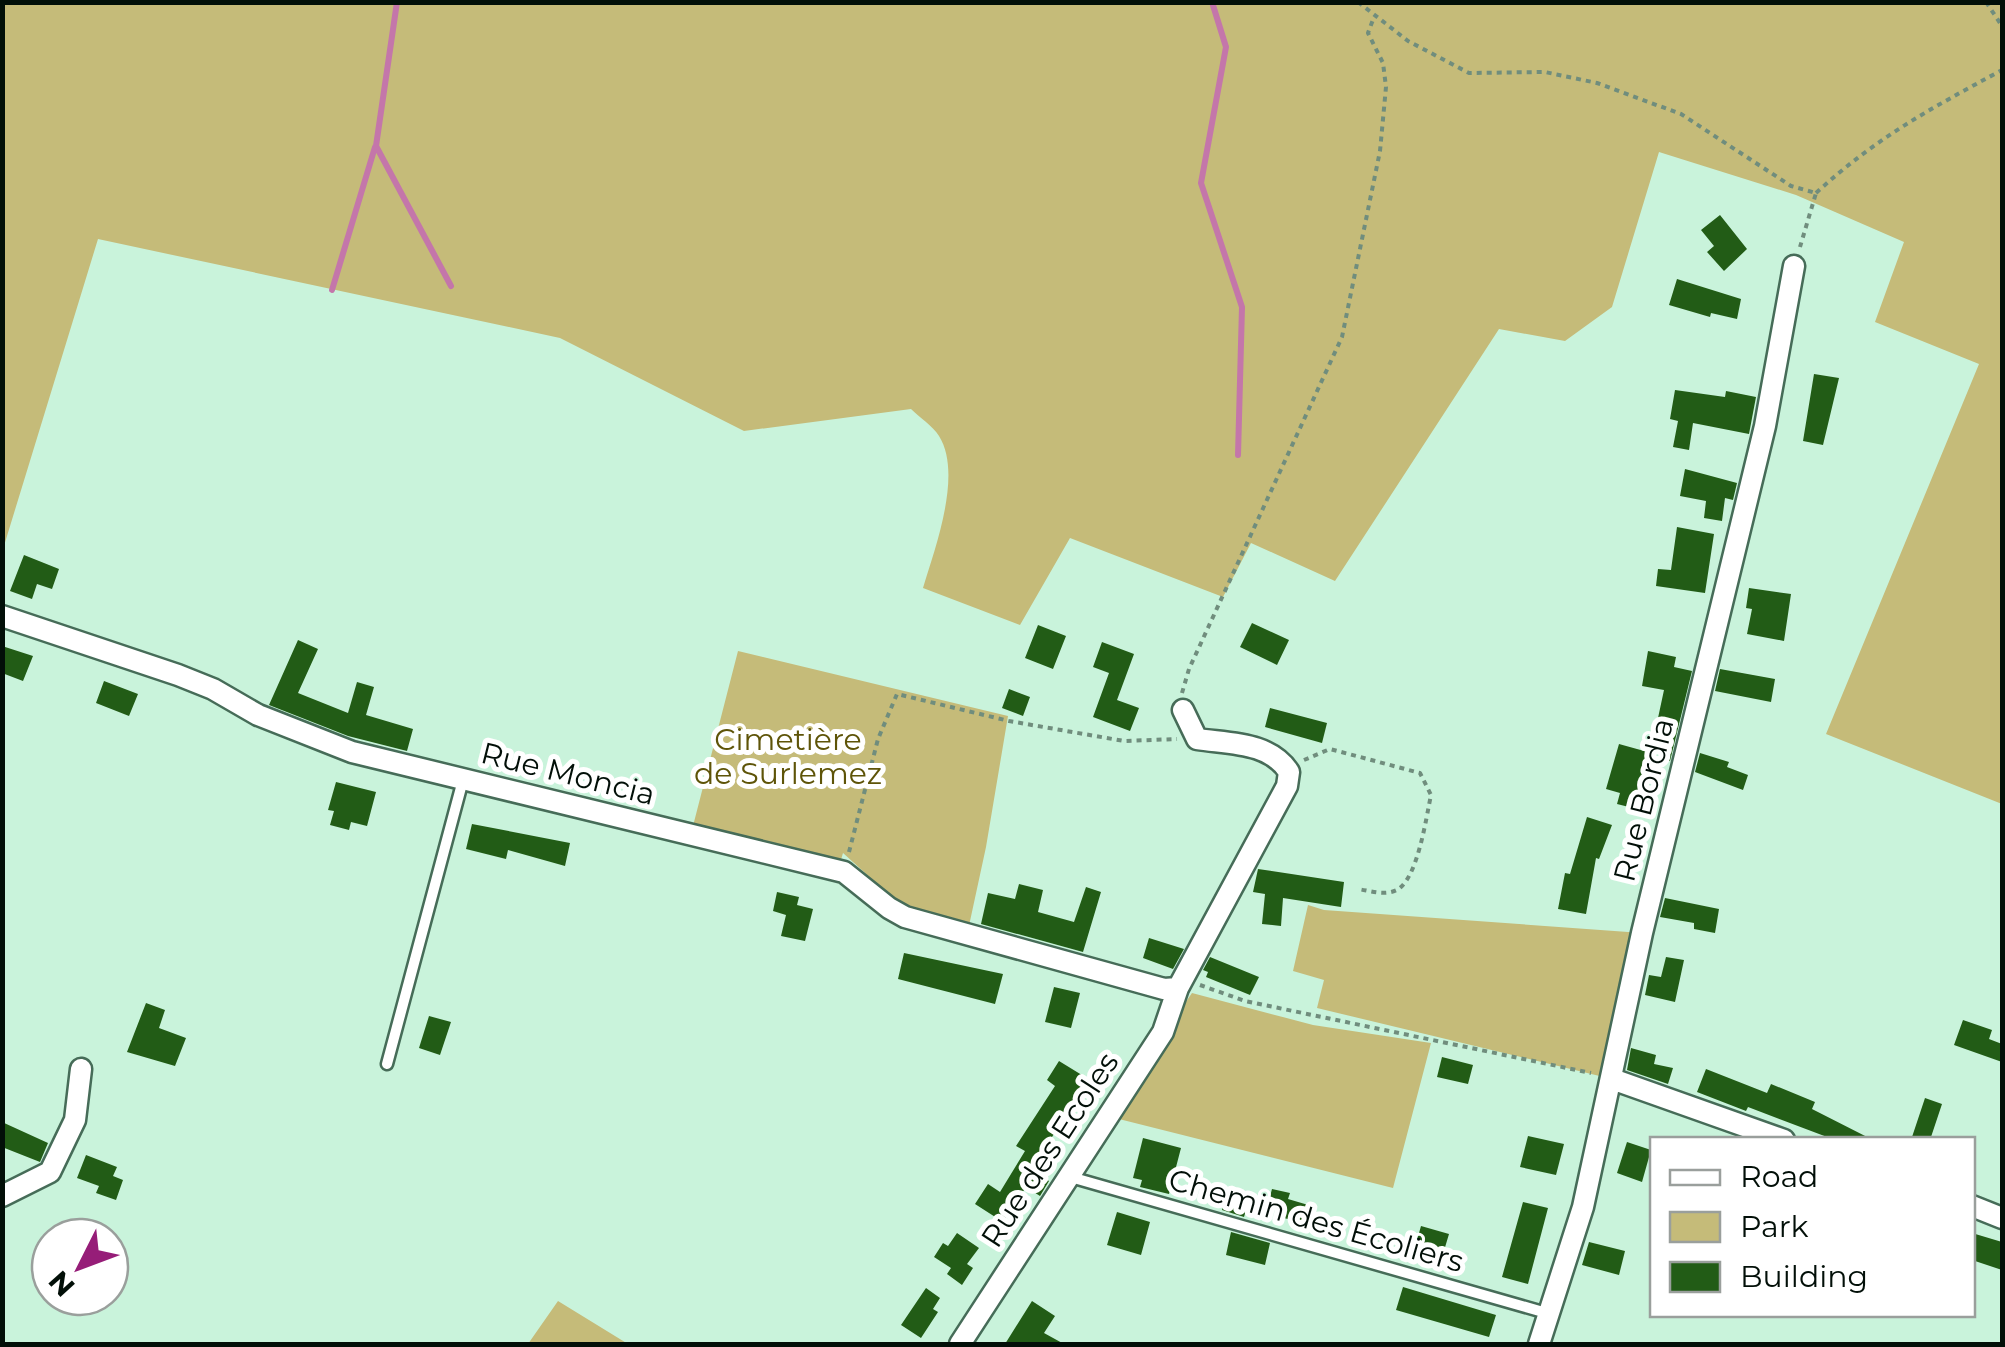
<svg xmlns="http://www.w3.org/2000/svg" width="2005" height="1347" font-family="Montserrat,sans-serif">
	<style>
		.green { fill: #c5bb79 }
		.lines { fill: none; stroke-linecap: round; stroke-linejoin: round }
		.stream { stroke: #c476aa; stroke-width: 6 }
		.building { fill: #225c16 }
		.lane-casing { stroke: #466c58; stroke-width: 15 }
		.street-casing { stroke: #466c58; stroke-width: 25 }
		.path { stroke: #708d7d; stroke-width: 4; stroke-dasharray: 5 5; stroke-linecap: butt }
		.lane { stroke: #fff; stroke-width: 10 }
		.street { stroke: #fff; stroke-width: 20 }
		.labels { text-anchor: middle; stroke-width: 10; stroke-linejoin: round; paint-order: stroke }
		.park-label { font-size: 30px; fill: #5e5408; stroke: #fff }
		.street-label { font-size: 30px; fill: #020f08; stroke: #fff }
	</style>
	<rect width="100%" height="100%" fill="#c9f3db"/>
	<path class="green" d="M2,3h2000v801l-176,-70 153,-370 -104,-42 29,-80 -108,-47 -137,-43 -47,155 -47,34 -66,-12 -164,252 -84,-38 -28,54 -153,-59 -50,87 -97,-37c12,-40 40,-114 16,-152 -6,-10 -20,-19 -28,-27l-167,22 -184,-93 -462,-99 -95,310z
		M738,651l270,65 -22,131 -19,88 -72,-35 -52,-47 -3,10 -147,-37z
		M1308,905l16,5 318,23 -30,146 -295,-71 7,-28 -31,-9z
		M1192,993l121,32 118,18 -38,145 -286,-72z
		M558,1301l70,43h-100z"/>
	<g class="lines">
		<path class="stream" d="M397,2l-21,144 75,140
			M1212,2l14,45 -25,136 41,124 -4,148
			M332,290l43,-143"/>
	</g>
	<path class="building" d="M1720,215l27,34 -23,22 -17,-19 7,-6 -13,-16z
		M1677,279l64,20 -4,20 -26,-6 -1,4 -41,-12z
		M1814,374l25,4 -16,67 -20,-4z
		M1675,390l50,7 1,-6 30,6 -7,37 -56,-11 -4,27 -16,-3 5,-26 -8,-2z
		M1685,469l52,14 -4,17 -8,-2 -3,23 -18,-3 2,-17 -26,-5z
		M1677,527l37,7 -9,59 -49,-7 2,-17 13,1z
		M24,555l35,14 -7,20 -15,-5 -5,15 -22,-8z
		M1749,588l42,6 -7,47 -37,-7 5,-25 -6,-1z
		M1252,623l37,17 -12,25 -37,-18z
		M1038,625l28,11 -13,33 -28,-11z
		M298,640l20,9 -20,44 50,20 9,-31 17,5 -8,28 47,14 -6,22 -59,-15 -79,-31z
		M1102,642l32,12 -17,46 22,8 -9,23 -37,-14 16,-44 -16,-6z
		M2,646l31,10 -10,25 -21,-8z
		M1648,651l28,6 -2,10 18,4 -22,90 -11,-2 8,-39 -9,-2 6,-28 -22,-4z
		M1720,669l55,10 -4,23 -56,-11z
		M104,681l34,13 -9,22 -33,-13z
		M1009,689l21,8 -7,19 -21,-8z
		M1270,708l57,15 -5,20 -57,-16z
		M1619,744l36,10 -14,56 -24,-6 3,-11 -14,-4z
		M1700,753l29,9 -2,5 21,8 -5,15 -48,-18z
		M336,782l40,10 -9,34 -16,-4 -2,8 -19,-5 4,-14 -6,-1z
		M1587,817l25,8 -13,34 -3,-1 -10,56 -28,-5 7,-36 5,1z
		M472,824l98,19 -5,23 -57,-16 -2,9 -40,-10z
		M1258,869l86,13 -3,25 -58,-9 -2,28 -19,-2 3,-30 -12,-2z
		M1019,884l24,6 -5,22 36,10 12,-35 15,5 -18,60 -102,-28 7,-31 27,6z
		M777,892l22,5 -2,8 16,4 -8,32 -24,-5 5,-21 -13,-4z
		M1665,898l54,11 -4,24 -21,-4v-6l-34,-6z
		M1149,938l35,11 -11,20 -30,-11z
		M904,953l99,21 -8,30 -97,-25z
		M1210,957l49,20 -9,18 -44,-18 2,-5 -5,-2z
		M1666,957l18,3 -9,42 -30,-7 4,-20 12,2z
		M1054,987l26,6 -9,35 -26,-6z
		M146,1003l19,7 -6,18 27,10 -11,28 -48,-14z
		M429,1016l22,6 -11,33 -21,-7z
		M1963,1020l29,10 -3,9 13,5v18l-48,-17z
		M1631,1048l25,7 -2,9 19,4 -5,16 -41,-14z
		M1442,1057l31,8 -5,19 -31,-7z
		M1059,1061l31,19 -60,90 19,11 -9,15 -14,-9 -23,35 -28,-18 13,-20 12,8 25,-41 -9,-5 39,-60 -8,-6z
		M1706,1069l61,24 4,-9 44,18 -3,7 61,31h-38l-87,-33 -2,4 -49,-19z
		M1925,1098l17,6 -12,36h-19z
		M2,1122l46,21 -8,19 -38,-15z
		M1528,1136l36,8 -8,31 -36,-8z
		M1143,1138l38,10 -12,46 -29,-7 2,-7 -9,-2z
		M1627,1142l24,8 -9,32 -25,-9z
		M86,1155l31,12 -4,9 10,4 -7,20 -20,-7 3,-7 -22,-8z
		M1228,1189l22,7 -6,21 -22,-7z
		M1272,1189l18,4 -2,6 27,8 -5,18 -26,-7 1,-5 -18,-5z
		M1523,1202l25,6 -20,76 -26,-7z
		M1117,1212l33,10 -9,33 -34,-10z
		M1421,1226l28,8 -6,20 -28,-7z
		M1231,1232l39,11 -5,22 -39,-10z
		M957,1233l22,15 -12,16 6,4 -11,17 -15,-11 4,-6 -17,-11 9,-14 5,3z
		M1972,1233l30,9v28l-30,-10z
		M1589,1242l36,9 -6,24 -37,-10z
		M1403,1287l93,28 -7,22 -93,-27z
		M926,1288l14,10 -7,11 5,3 -17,26 -20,-13z
		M1032,1301l23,15 -11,17 20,11h-59z"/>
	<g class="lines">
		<g class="lane-casing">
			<path id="lane" d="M387,1064l76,-284
				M1067,1176l483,138"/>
		</g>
		<g class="street-casing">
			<path id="street" d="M2,616l176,59 35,14 45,26 94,37 492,120 45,36 16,9 259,72 14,-1
				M1612,1079l172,61
				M2,1196l48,-24 25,-52 6,-51
				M1972,1206l30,12
				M960,1344l203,-312 15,-44 109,-202 2,-14c-19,-30 -59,-28 -92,-33l-14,-29
				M1539,1344l44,-137 59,-274 123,-507 29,-160"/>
		</g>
		<path class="path" d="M1358,2l50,39 61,32 76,-1 52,11 84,31 110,72 25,7 -16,54
			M1986,2l16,24
			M1816,193c61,-56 114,-84 186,-123
			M1182,693l7,-24 153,-332 38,-186 6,-64 -3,-24 -15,-30 6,-16
			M1304,760l26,-11 90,24 11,22c-5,23 -13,83 -34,95 -13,6 -26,1 -39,-1
			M849,852l29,-113 19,-45 112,27 115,20 53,-2
			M1200,985l45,16 346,72"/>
		<use href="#lane" class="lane"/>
		<use href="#street" class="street"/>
	</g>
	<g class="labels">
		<g class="park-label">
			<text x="788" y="750">Cimetière<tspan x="788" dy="34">de Surlemez</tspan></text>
		</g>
		<g class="street-label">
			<text transform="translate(568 774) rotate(14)" y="10">Rue Moncia</text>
			<text transform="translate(1644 800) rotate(-76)" y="10">Rue Bordia</text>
			<text transform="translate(1050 1150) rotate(-57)" y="10">Rue des Ecoles</text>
			<text transform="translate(1316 1221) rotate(16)" y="10">Chemin des Écoliers</text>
		</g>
	</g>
	<rect width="2005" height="1347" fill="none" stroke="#020f08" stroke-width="10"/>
	<rect x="1650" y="1137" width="325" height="180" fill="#ffffff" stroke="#9a9f9c" stroke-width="2.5"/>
	<rect x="1670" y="1170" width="50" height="15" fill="#ffffff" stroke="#9a9f9c" stroke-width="2.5"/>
	<text x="1740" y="1187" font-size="30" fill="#020f08">Road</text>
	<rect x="1670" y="1212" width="50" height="30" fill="#c5bb79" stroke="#9a9f9c" stroke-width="2.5"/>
	<text x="1740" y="1237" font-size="30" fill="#020f08">Park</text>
	<rect x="1670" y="1262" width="50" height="30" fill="#225c16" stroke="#9a9f9c" stroke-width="2.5"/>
	<text x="1740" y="1287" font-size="30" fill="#020f08">Building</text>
	<g transform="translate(80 1267) rotate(228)"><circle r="48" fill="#ffffff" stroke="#9a9f9c" stroke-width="2.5"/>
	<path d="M0-8L18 38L0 25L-18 38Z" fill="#961d78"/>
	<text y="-15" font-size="28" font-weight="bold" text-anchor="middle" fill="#020f08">N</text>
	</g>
</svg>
